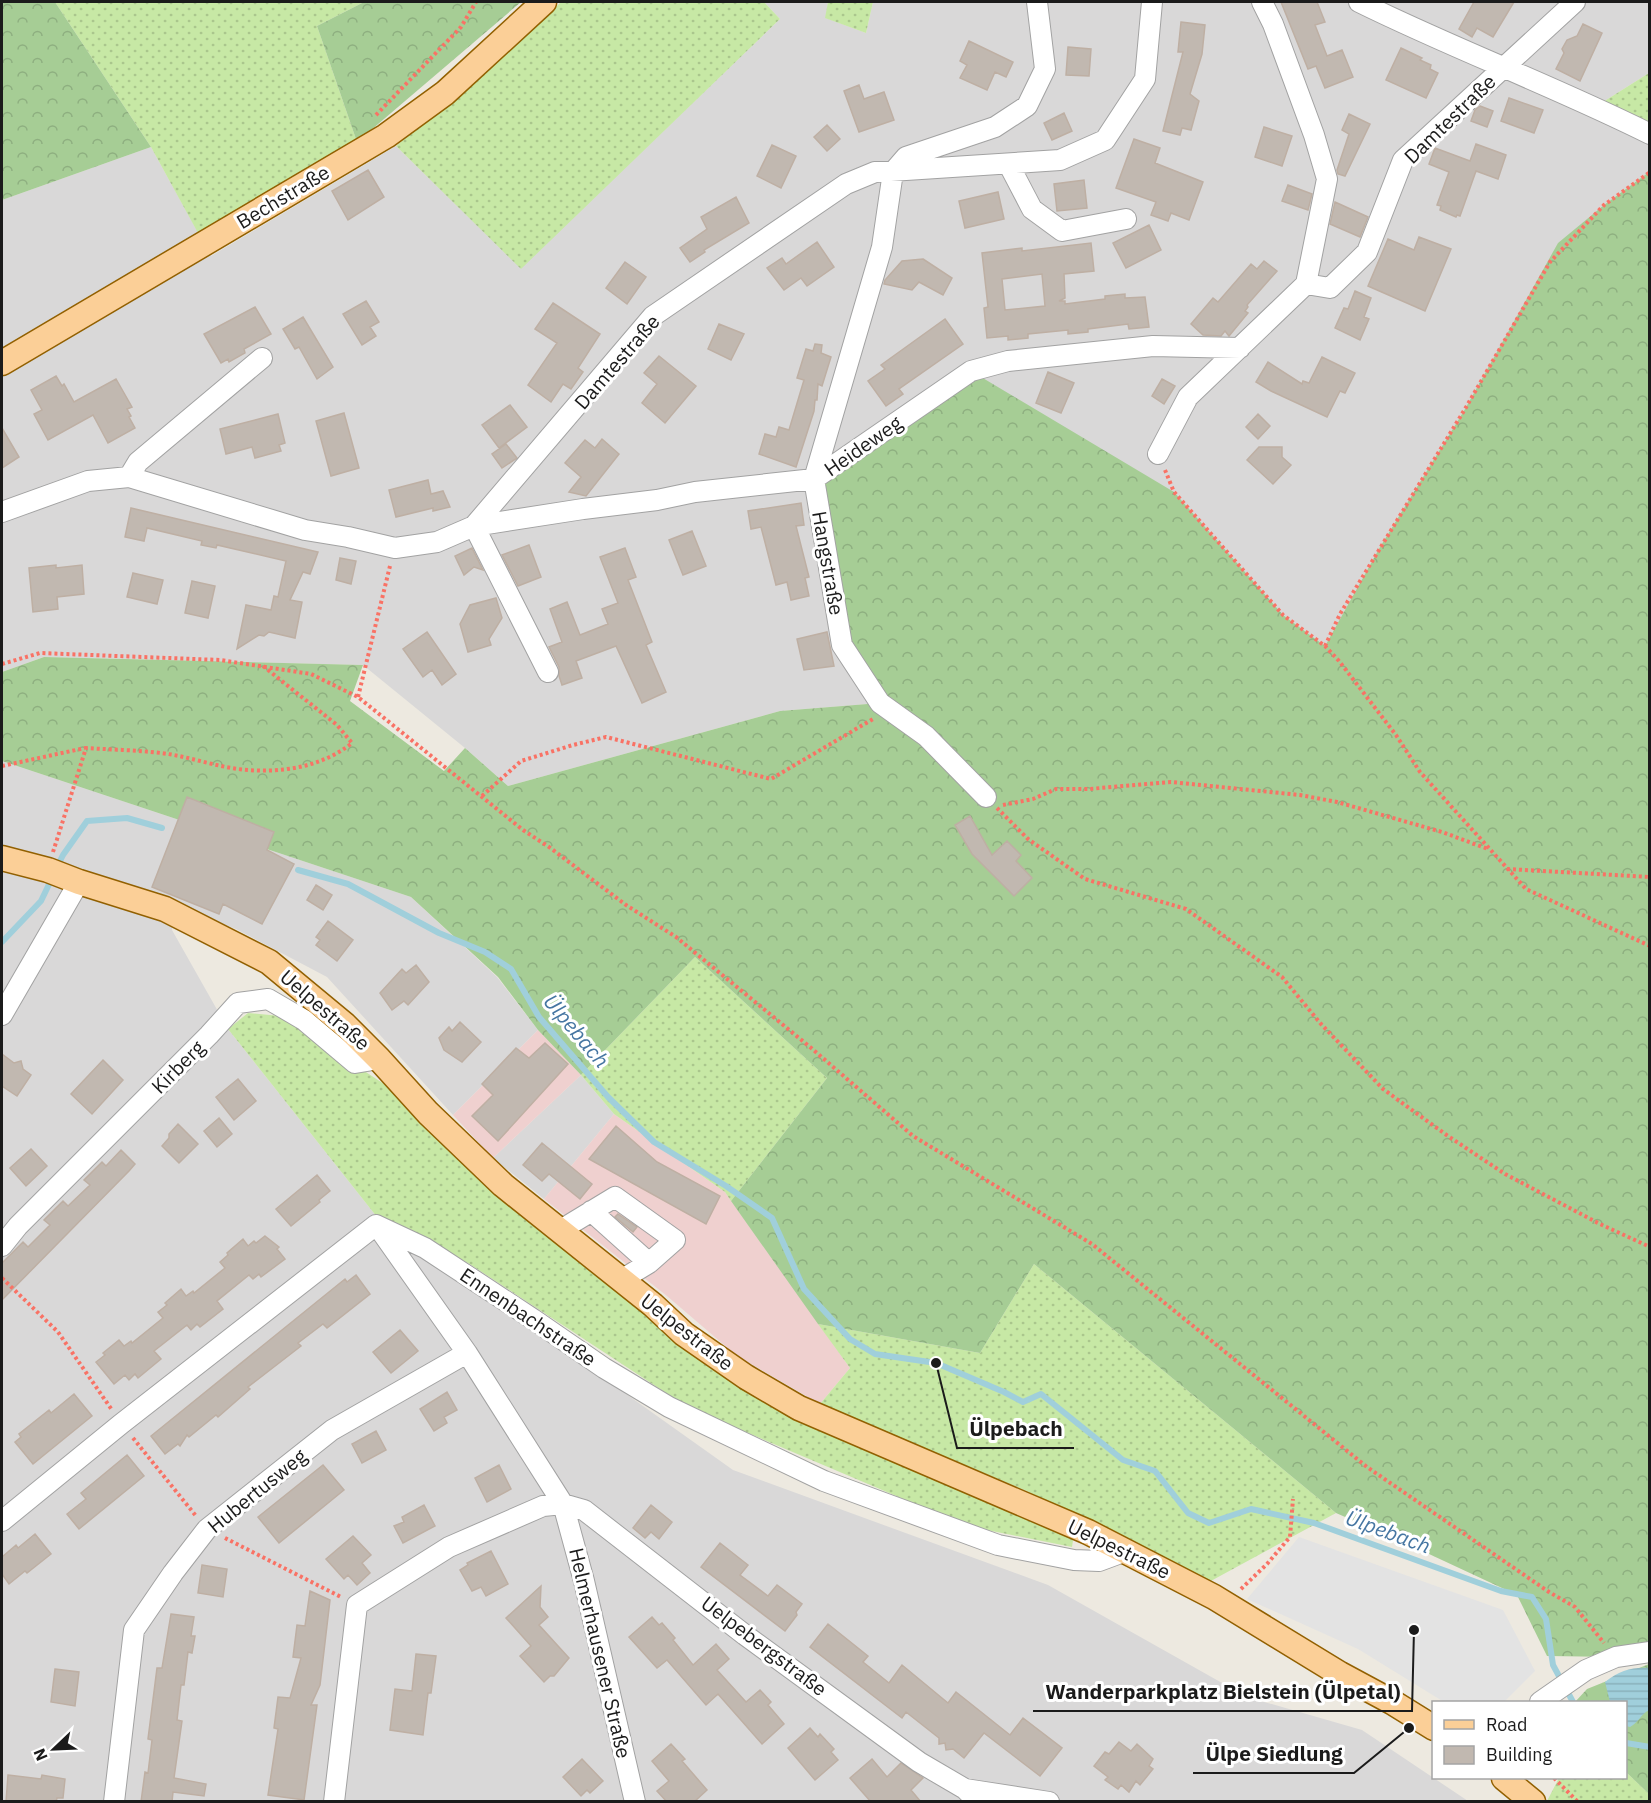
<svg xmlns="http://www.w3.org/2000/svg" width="1651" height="1803" font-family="'IBM Plex Sans',sans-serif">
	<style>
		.residential { fill: #d9d8d8 }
		.commercial { fill: #efd0cf }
		.grass { fill: url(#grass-dots) }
		.forest { fill: url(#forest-crowns) }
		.parking { fill: #e3e3e3 }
		.water { fill: url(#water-rules) }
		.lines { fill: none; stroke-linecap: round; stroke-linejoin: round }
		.stream { stroke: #a0cfdb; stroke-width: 6 }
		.building { fill: #c1b8b0; stroke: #beafa3; stroke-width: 1.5; fill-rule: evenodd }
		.minor-casing { stroke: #a2a2a2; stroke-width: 22 }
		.major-casing { stroke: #926000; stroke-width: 27 }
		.path { stroke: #f97265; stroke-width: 4; stroke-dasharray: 3 3; stroke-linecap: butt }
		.minor { stroke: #fff; stroke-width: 20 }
		.major { stroke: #fbcf97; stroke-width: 24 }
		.labels { text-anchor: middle; stroke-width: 6; stroke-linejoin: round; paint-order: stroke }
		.street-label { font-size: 20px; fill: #1b1b1b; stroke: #fff }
		.water-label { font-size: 21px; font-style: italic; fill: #4676a2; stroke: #fff }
		.leader { fill: none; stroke: #1b1b1b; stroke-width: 2 }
		.callout-dot { fill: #1b1b1b; stroke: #fff; stroke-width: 2 }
		.callout-label { font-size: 21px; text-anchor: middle; font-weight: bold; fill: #1b1b1b; stroke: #fff; stroke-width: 6; stroke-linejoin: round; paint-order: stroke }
	</style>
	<defs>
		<pattern id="grass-dots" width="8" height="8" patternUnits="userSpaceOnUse" patternTransform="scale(1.5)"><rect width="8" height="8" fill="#c7e8a5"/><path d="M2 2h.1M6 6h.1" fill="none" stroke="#aac68d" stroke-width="1.8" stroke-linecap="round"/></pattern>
		<pattern id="forest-crowns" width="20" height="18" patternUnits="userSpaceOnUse" patternTransform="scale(1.5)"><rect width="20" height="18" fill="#a6cd95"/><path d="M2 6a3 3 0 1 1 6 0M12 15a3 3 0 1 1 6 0" fill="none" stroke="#8eaf80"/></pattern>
		<pattern id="water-rules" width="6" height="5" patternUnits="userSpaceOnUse" patternTransform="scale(1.5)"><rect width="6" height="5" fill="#a0cfdb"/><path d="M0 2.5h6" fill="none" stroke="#89b1bb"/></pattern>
	</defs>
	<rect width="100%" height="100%" fill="#ede9e0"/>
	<path class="residential" d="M764,2h64l-2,16 40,15 7,-31h776v71l-54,34 54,27v38l-45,33 -139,204 -85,138 -55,99 -42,-31 -403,88 -100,8 -272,75 -43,-38 -102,-83 -319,-8 -42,15v-472l149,-53 60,109 185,-110 125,122 259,-249z
		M2,761l409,136 86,80 41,53 -85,85 -126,-138 -91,-48 -61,-24 -3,25 56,99 149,188 356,253 315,115 199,112 115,33 106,71 -1466,1z
		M581,1075l33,39 -70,85 -51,-41z"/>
	<path class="commercial" d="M538,1030l43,45 -88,83 -40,-43z
		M614,1114l111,78 125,176 -30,36 -83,-48 -70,-60 -123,-97z"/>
	<path class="grass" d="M55,2h309l-47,24 40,116 -159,91 -47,-86z
		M561,2h203l16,17 -259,250 -125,-123 117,-98z
		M828,2h45l-7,31 -41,-15z
		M1649,73v59l-54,-25z
		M695,957l132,121 -96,123 -6,-9 -111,-78 -33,-39z
		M248,1013l33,3 103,68 73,73 235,193 382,184 -2,13 -105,-21 -278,-118 -221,-145 -91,-46 -149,-188z
		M1034,1264l302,249 -127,69 -182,-91 -207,-87 30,-36 -32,-44 162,29z
		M1626,1772l23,22v7h-102l12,-23h67z"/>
	<path class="forest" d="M2,2h53l96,145 -149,53z
		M364,2h157l-164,140 -40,-116z
		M1649,172v1480l-33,5 -69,-1 -30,-61 -103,-48 -78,-34 -302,-249 -54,89 -162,-29 -87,-123 96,-123 -132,-121 -114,118 -43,-45 -40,-53 -87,-80 -409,-136v-89l42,-15 319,8 -13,36 94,70 21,-23 43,38 272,-75 100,-8 -38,-58 -28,-166 157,-108 203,121 109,123 42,31 55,-99 85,-138 93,-166 46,-38z
		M1649,1664v130l-23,-22v-70h-51l12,-13z"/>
	<path class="parking" d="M1299,1537l204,73 32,61 -31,31h-60l-86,-53 -111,-50z"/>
	<path class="water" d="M1649,1668v42c-8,4 -10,12 -19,17l-4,-1v-24h-16l-5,-20c14,-11 27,-15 44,-14z"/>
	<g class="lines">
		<path class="stream" d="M57,867l6,-12 24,-34 40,-3 35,10
			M298,870l50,14 91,49 46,19 26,17 28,48 69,80 46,45 72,44 46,32 32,71 46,50 25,15 61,9 68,29 19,10 18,-8 82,66 32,11 33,42 21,10 42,-14 63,14 187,68 31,6 14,22 7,46 20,37
			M2,942l39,-41 12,-25
			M1626,1743l24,4"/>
	</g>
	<path class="building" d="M1281,2h36l8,20 -10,3 12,31 15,-6 11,27 -28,11 -9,-22 -8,3z
		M1474,2h40l-21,35 -16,-9 -5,9 -13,-8z
		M1181,22l24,3 -3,29 -12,40 9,7 -8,29 -9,-2 -2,7 -17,-4 20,-79h-5z
		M1583,24l19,9 -22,48 -24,-12 8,-16 -2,-4 5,-9 10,-4z
		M969,41l44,21 -7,15 -11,-5 -8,18 -27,-12 7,-13 -7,-4z
		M1068,47l23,2 -2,27 -23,-1z
		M1401,48l21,10 -2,2 11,5 -1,4 8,4 -12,25 -40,-18z
		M859,85l5,14 20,-7 10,28 -35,12 -15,-41z
		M1509,98l34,12 -9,23 -33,-12z
		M1480,106l13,5 -6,16 -16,-6 4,-11z
		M1064,113l8,18 -20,9 -8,-17z
		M1349,114l21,10 -25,52 -7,-2 -1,-4 12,-36 -7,-4z
		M827,125l13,14 -13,12 -13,-14z
		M1264,127l28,9 -10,30 -27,-9z
		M1134,139l26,9 -5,15 48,19 -14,38 -18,-7 -3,8 -17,-6 5,-13 -40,-14z
		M1476,144l30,11 -8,24 -22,-8 -16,45 -3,-1 -1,2 -16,-7 1,-4 -4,-1 12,-33 -20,-8 6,-16 35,13z
		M772,145l24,11 -15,32 -24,-12z
		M368,170l16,27 -36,23 -16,-29z
		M1084,180l3,28 -30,3 -3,-27z
		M1288,185l24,9 -4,16 -26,-9z
		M998,192l6,27 -39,9 -6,-27z
		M736,197l13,26 -45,27 1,2 -15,10 -10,-14 27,-19 -6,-12z
		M1335,202l33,15 -8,20 -30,-13z
		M1149,225l12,25 -35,18 -13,-25z
		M1419,237l32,12 -26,62 -57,-25 20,-47 26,11z
		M817,242l17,25 -27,19 -6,-8 -17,12 -17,-22 15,-10 4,6z
		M1091,243l3,28 -30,3 1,24 -6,3h6v3l40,-5v-3l20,-2v4l20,-1 4,30 -20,2 -1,-5 -40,5v3l-20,2v-4l-40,4v4l-20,2v-4l-21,2 -3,-30 4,-1 -6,-54 40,-5v3zM1042,274l3,32 -40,4 -3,-31z
		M923,259l29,19 -9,17 -24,-13 -7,8 -28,-6 1,-4 17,-19z
		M1264,261l13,10 -30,34 1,2 -3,4 3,2 -19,23 -4,-5 -4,5 -18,-1 -12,-11 22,-26 5,4 33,-38 6,5z
		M625,262l21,15 -19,27 -21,-16z
		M1355,291l16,7 -7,19 5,2 -9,21 -25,-12 9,-20 4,1z
		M366,301l13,21 -9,5 6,9 -14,9 -19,-31z
		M553,303l47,31 -22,34 5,4 -12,17 -8,-5 -12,18 -23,-17 29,-42 -22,-14z
		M255,307l16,27 -27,15 1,4 -16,9 -1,-3 -7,4 -17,-29z
		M303,317l30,50 -16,12 -18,-32 -4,2 -12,-20z
		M945,319l18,25 -64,45 4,5 -17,12 -18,-25 17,-12 -4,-4z
		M719,324l25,10 -13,26 -23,-11z
		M815,344l7,1 -1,8 10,4 -9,29 -4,-2 -1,16h-2l-1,11 -18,56 -37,-13 6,-20 11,3 3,-10 10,3 15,-50 -7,-2 9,-29 7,2z
		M659,356l37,30 -31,37 -23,-20 15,-19 -13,-11z
		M1322,357l33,16 -10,20 -5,-2 -13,26 -56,-26 -15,-9 12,-20 34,22 1,-3 6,2z
		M1048,372l26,11 -13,30 -25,-10z
		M56,376l6,10 2,-2 10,18 42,-23 16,28 -5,2 4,7 -2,1 6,11 -27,15 -15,-28 -45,25 -14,-26 8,-4 -11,-20z
		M1162,379l13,7 -11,18 -12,-8z
		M510,405l17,22 -28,21 -17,-23z
		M344,413l15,55 -28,8 -15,-55z
		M278,414l7,29 -6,2 2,6 -26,7 -3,-11 -26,7 -6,-25z
		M1258,414l12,12 -12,13 -12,-12z
		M2,428l17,29 -17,11z
		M602,439l17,15 -33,42 -17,-4 12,-15 -16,-14 20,-23 10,8z
		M506,444l11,14 -15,10 -10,-14z
		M1259,447h23v10l9,8 -18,19 -26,-24z
		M428,480l3,14 12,-3 7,16 -17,4v-3l-37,9 -7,-27z
		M801,503l3,22 -8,1 13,51 -4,1 4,18 -18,4 -4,-18 -11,3 -15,-58 -10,2 -3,-18z
		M131,508l187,44 -8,22 -7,-2 -13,28 12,2 -7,36 -26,-6 -5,4 -5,-1 -22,14 9,-44 25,5 3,-14 4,1 8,-36 -69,-16 -1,3 -15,-3 1,-4 -55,-13 -3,13 -19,-4z
		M692,531l14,35 -23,9 -14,-35z
		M529,545l12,32 -23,9 -16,-31z
		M472,548l11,22 -9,-3 -10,8 -9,-19z
		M625,548l11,29 -8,3 24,62 -6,3 20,47 -24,11 -26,-57 -40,15 6,17 -20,7 -3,-9v-9l-10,-20 13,-5 -12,-33 17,-7 13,33 28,-11 -6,-15 16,-6 -18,-46z
		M340,558l16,3 -5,23 -15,-4z
		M56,565v3l26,-3 2,29 -27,3 1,12 -25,3 -4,-44z
		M133,573l30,7 -6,24 -30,-7z
		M192,581l23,5 -7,32 -23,-5z
		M496,598l6,20 -13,21 2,6 -23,7 -8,-28 10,-19z
		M427,632l29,42 -14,11 -10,-15 -9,7 -20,-28z
		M827,632l7,34 -30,4 -7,-31z
		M187,797l87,35 -7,18 27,14 -32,60 -39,-20 -4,10 -67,-27z
		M970,816l22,39 15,-14 14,14 -5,6 16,17 -18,18 -42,-42 -17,-29z
		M316,885l16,10 -9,15 -16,-10z
		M328,921l25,19 -16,21 -21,-16 4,-5 -4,-3z
		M416,965l13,17 -21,23 -4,-4 -12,9 -12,-17 22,-24 4,4z
		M460,1022l21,20 -19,20 -18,-12 -5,-12 10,-11 3,4z
		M545,1043l23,21 -70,77 -26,-25 21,-21 -11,-11 34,-36 13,10z
		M2,1054l12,9 7,-2 2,8 8,6 -14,21 -15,-10z
		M103,1060l20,20 -31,34 -21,-20z
		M238,1079l18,22 -22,19 -18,-23z
		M219,1118l13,16 -15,13 -13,-16z
		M178,1124l20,20 -19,19 -17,-17 7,-8v-4z
		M616,1126l41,36 63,34 -14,28 -117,-65z
		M542,1143l50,41 -12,15 -31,-25 -7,7 -19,-16z
		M31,1149l16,17 -21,20 -16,-18z
		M121,1150l14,14 -6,7 -127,129v-37l21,-21 5,5 22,-22 -6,-5 19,-19 5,5 22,-21 -6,-5 18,-18 4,4z
		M317,1175l13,16 -11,9 1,2 -29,24 -15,-17z
		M618,1214l19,13 -4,5 -18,-15z
		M265,1236l14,11 -2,2 8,10 -24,18 -2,-3 -6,5 -4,-4 -32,26 6,8 -23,18 -3,-3 -6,6 -4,-5 -33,26 7,8 -23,19 -3,-4 -6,6 -4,-5 -11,9 -18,-22 9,-7 -2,-2 16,-13 5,6 7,-5 1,2 31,-25 -5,-6 9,-7 -2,-2 16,-14 5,7 7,-5 1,2 31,-25 -5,-6 8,-7 -1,-2 16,-14 5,7 6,-5 2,2z
		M356,1275l14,19 -43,34 -4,-4 -25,19 3,3 -53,41 2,2 -32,28 -2,-2 -27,22 -2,-2 -7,11 -2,-2 -13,10 -14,-18 194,-157 2,3z
		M400,1330l18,21 -27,22 -18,-21z
		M447,1392l10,18 -13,7 3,6 -13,8 -14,-22z
		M74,1394l18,22 -59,48 -18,-22 6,-5 -2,-3 30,-24 2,3z
		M376,1431l10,19 -24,13 -10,-19z
		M127,1455l17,21 -65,53 -12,-15 19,-15 -5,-6z
		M323,1465l21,25 -65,53 -21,-26z
		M499,1465l12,24 -24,13 -12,-24z
		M424,1505l11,21 -32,17 -9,-17 10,-4 -2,-5z
		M651,1505l21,17 -13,17 -8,-7 -6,6 -12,-10z
		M35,1534l16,20 -24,19 -2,-2 -16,13 -7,-10v-17l14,-12 2,3z
		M353,1536l18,19 -9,8 8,10 -13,12 -9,-10 -4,4 -18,-20z
		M720,1543l28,22 -8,10 28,21 9,-11 25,19 -6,8 1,3 -12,16 -84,-64z
		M491,1551l17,33 -22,12 -5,-9 -9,4 -12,-21 8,-5 -1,-2z
		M202,1565l25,4 -4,28 -25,-4z
		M541,1586l-1,21 8,10 -9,8 30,33 -15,18h-4l-6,6 -24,-26 11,-10 -25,-28z
		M310,1591l20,9 -10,85 -9,20h6l-13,95 -36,-5 10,-66 -4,-1 4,-31 12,1 11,-40 -8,-1 4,-32 8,1z
		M171,1614l23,3 -3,19h4l-3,17 -4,-1 -4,33h-3l-4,35 5,1 -8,57 32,6 -2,12 -31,-4 -1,10h-31l4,-30 3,1 4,-33 -4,-1 9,-71h5z
		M652,1617l7,8 3,-2 13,15 -2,2 20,25 23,-21 13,15 -12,11 29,32 14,-12 11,12 -3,3 16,19 -22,20 -44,-50 -12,11 -39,-45 -10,8 -28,-31z
		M828,1624l40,32 -5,6 26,21 13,-18 46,38 8,-11 54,43 13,-17 39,30 -22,28 -56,-43 -20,25 -11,-9 -7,1 -1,-7 -6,1v-6l-33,-26 -4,6 -92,-71z
		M416,1654l20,2 -5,37h-3l-5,42 -33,-5 5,-41 17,2z
		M55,1669l24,3 -4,34 -24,-4z
		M810,1728l8,9 2,-3 14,15 -3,3 7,8 -23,20 -27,-32z
		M1119,1742l12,9 6,-7 16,15 -4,7 4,3 -13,16 -4,-4 -7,11 -8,-7 -3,4 -13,-9 3,-3 -14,-11 11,-14 4,2z
		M671,1744l14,15 -3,2 25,29 -13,12h-27l-10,-11 12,-10 -17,-20z
		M582,1759l21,22 -13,12 -3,-3 -6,6 -18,-19z
		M872,1759l15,18 14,-14 22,15 -12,12 10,12h-50l-21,-24z
		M8,1775l33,4 1,-4 23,4 -2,19h-6l-1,4h-50z"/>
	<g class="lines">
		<g class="minor-casing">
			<path id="minor" d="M1262,2l11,22 41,111 13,44 -21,105
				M1359,2c95,47 195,84 291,132
				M1009,165l23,44 30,22 64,-12
				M893,172l-11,75 -68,232 28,166 38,58 46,33 60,61
				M893,172l13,-15 89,-30 32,-21 18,-37 -8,-67
				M1306,284l24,4 37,-36 36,-92 172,-158
				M1158,454l30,-57 118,-113
				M129,477l9,-15 124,-104
				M2,512l86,-31 41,-4 176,53 43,7 47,11 42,-6 37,-16 179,-210 193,-132 29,-12 185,-12 45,-20 40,-61 7,-77
				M474,526l109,-17 74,-9 38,-8 119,-13 157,-108 37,-10 145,-15 87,2
				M474,526l74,146
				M2,1015l77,-133
				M591,1211l58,52
				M376,1225l49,23 108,71 71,49 65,39 155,74 174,64 76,15 25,1 27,-10
				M378,1227l89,126 96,151 21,77 51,221
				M559,1231l56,-34 60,43 -26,23 -28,17
				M2,1246l16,-20 191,-191 29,-32 30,-4 36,21 51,43 24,-4
				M2,1521l119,-97 255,-199
				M1540,1702l46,-32 30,-13 34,-5
				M965,1789l84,13
				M114,1802l20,-172 39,-57 34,-44 125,-99 135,-77
				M334,1802l23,-197 92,-58 94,-41 20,-2 21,6 161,125 174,127 46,27 13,13"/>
		</g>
		<g class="major-casing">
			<path id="major" d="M2,363l384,-227 59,-43 99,-91
				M2,858l46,12 31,12 86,27 104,53 76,63 34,34 49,54 75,72 150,120 31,29 62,43 53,31 289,124 126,65 126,77 52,28 42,26
				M1504,1778l29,24"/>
		</g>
		<path class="path" d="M376,115l85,-88 15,-25
			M1165,470l9,22 109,123 42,31 14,15 57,74 24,37 106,117 124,57
			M1325,646l15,-32 125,-205 85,-147 54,-57 46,-33
			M2,664l38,-11 180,7 91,14 47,23 165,133 26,17 77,58 50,32 134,110 103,89 179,108 275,223 182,125 26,15 29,36
			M358,697l32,-131
			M2,766l83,-18
			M482,796l39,-35 52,-16 33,-8 165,42 102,-60
			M1003,805l30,-6 23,-10h33l82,-7 129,13 37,7 105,30 46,17
			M997,808l31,31 57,40 101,30 96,68 39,47 62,65 62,45 60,40 95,50 50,23
			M53,852l33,-104c29,2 60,2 88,7 21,4 42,11 64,14 39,5 83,-1 114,-26l-15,-18 -74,-59
			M1507,869l143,8
			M2,1278l56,54 54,78
			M133,1438l63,78
			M225,1538l116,59
			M1241,1589l26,-25 23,-27 3,-38
			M1554,1778l24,24"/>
		<use href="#minor" class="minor"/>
		<use href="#major" class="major"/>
	</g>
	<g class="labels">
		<g class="street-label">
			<text transform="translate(1450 119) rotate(-44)" y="7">Damtestraße</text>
			<text transform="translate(283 197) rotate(-31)" y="7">Bechstraße</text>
			<text transform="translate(617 362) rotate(-49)" y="7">Damtestraße</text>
			<text transform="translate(863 446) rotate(-35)" y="7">Heideweg</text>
			<text transform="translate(828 563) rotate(80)" y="7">Hangstraße</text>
			<text transform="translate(325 1010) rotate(41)" y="7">Uelpestraße</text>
			<text transform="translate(178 1067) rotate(-45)" y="7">Kirberg</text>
			<text transform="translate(528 1317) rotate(34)" y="7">Ennenbachstraße</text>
			<text transform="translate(687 1332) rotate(38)" y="7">Uelpestraße</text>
			<text transform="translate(257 1491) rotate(-39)" y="7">Hubertusweg</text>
			<text transform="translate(1119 1549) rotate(26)" y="7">Uelpestraße</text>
			<text transform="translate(764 1646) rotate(37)" y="7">Uelpebergstraße</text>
			<text transform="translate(600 1653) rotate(77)" y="7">Helmerhausener Straße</text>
		</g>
		<g class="water-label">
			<text transform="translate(576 1031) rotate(50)" y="7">Ülpebach</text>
			<text transform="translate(1388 1532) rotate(20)" y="7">Ülpebach</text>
		</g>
	</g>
	<path class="leader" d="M936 1363L957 1448H1074M1414 1630L1412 1711H1033M1409 1728L1354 1773H1193"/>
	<g class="callout-dot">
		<circle cx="936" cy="1363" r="6"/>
		<circle cx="1414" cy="1630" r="6"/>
		<circle cx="1409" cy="1728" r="6"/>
	</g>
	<g class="callout-label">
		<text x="1016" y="1436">Ülpebach</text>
		<text x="1223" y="1699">Wanderparkplatz Bielstein (Ülpetal)</text>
		<text x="1274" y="1761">Ülpe Siedlung</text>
	</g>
	<rect width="1651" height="1803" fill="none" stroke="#1b1b1b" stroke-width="6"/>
	<rect x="1432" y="1701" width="195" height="78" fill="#ffffff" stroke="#a4a4a4" stroke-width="1.5"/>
	<rect x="1444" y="1720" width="30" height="9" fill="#fbcf97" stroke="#a4a4a4" stroke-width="1.5"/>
	<text x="1486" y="1731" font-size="18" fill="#1b1b1b">Road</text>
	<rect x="1444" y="1746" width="30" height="18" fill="#c1b8b0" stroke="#a4a4a4" stroke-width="1.5"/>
	<text x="1486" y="1761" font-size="18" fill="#1b1b1b">Building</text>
	<g transform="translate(54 1749) rotate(247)" stroke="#ffffff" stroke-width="4.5" paint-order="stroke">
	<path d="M0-4.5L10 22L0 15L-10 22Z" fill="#1b1b1b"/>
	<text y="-9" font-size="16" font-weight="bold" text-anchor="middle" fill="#1b1b1b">N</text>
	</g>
</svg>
